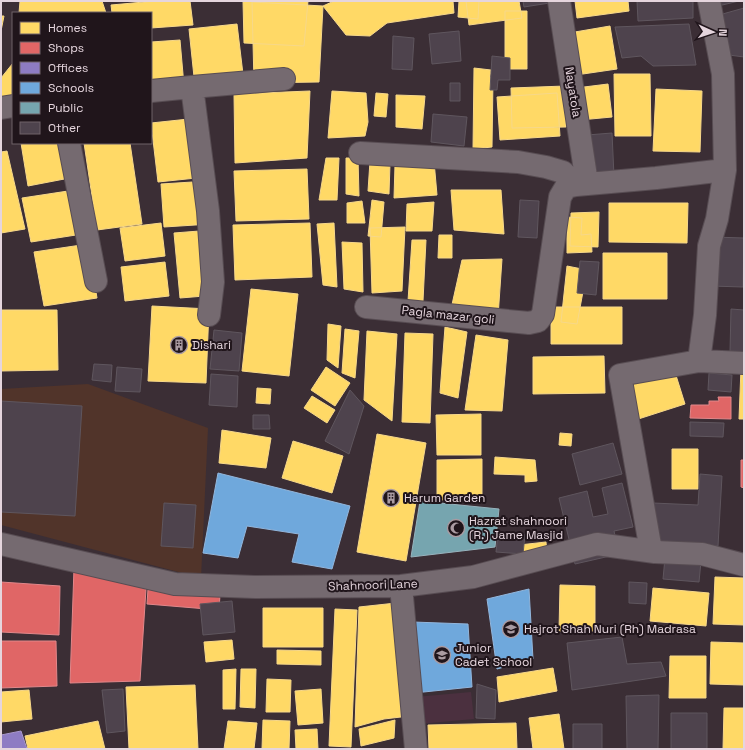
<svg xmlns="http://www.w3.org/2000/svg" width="745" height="750" font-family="'Space Grotesk',sans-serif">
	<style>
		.built { fill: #4b303f }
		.green { fill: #51342a }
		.homes { fill: #ffd966; stroke: #f7d88a }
		.shops { fill: #e06666; stroke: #e2878a }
		.offices { fill: #8e7cc3; stroke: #a897cb }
		.schools { fill: #6fa8dc; stroke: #92b6dc }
		.public { fill: #76a5af; stroke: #97b3bd }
		.building { fill: #4e434d; stroke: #5f565e }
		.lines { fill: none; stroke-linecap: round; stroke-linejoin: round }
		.minor-casing { stroke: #584d53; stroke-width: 24 }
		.minor { stroke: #756a70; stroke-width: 22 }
		.labels { text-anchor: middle; stroke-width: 4; stroke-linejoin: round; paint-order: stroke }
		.street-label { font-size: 12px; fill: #e5d5dd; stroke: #20151b }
		.poi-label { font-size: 12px; fill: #e5d5dd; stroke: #20151b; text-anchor: start }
	</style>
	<rect width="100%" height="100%" fill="#3b2e35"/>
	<path class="built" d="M471,692l3,27 -55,5 -4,-27z"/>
	<path class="green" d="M88,384l120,44 -7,150 -200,-53v-136z"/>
	<path class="homes" d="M20,1h82l4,12h-87z
		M155,1h35l3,24 -42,3v-15h-39l-1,-8z
		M243,1h65l-4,45 -60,-3z
		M334,1h119l1,12 -67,10 -17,13 -24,-1 -23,-29z
		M459,1h20l-1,18 -20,-2z
		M466,1h53l3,17 -53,7z
		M575,1h53l1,10 -52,7z
		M252,2l71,4 -4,76 -65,1z
		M505,11h22v58h-22z
		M1,16h3l-3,15z
		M237,24l8,67 -49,5 -7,-67z
		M610,26l7,43 -41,6 -7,-42z
		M180,40l5,57 -34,3v-58z
		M13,63v52h-12v-37z
		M474,68l17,2 -1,7 3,2 -1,68 -19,2z
		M614,74h36l1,62h-36z
		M608,84l4,33 -32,3 -4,-32z
		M565,86l1,41 -54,1 -1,-40z
		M656,89l46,2 -2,61 -47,-1z
		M310,91l-3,67 -72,5 -1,-69z
		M332,91l34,2 2,29 -3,14 -37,2z
		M376,93l12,1 -2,23 -12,-1z
		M557,93l3,43 -60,4 -3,-43z
		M396,95l29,1 -3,33 -26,-2z
		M198,118l8,59 -48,5 -7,-59z
		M21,143h53l6,33 -52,10z
		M84,143h46l12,81 -45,6z
		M7,151l18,78 -24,4v-81z
		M326,158h13l-2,42h-18z
		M346,158h12l1,38 -13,-2z
		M370,161l20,3 -1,30 -21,-3z
		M434,161l3,34 -43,3 1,-33z
		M307,169l2,50 -73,2 -2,-50z
		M208,181l3,43 -47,3 -3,-43z
		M451,190h50l3,44 -50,-4z
		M68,191l8,44 -45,7 -9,-44z
		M372,200l12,2 -3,35 -13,-1z
		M362,201l3,22h-18v-20z
		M434,202l-2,29h-26l1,-27z
		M609,203h79l-1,40 -78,-1z
		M599,212l-1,35 -28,-1 1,-33z
		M567,217l15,1 -1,17 10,-1 1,18 -25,1z
		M161,223l4,33 -40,5 -5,-33z
		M310,223l2,54 -77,3 -2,-55z
		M334,223l3,64 -14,-2 -6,-61z
		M405,227l-3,64 -30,2 -2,-65z
		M212,230l5,65 -37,3 -6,-65z
		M439,235h13v23h-14z
		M412,240h14l-3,61h-15z
		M342,242l20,1 1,49 -19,-3z
		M88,244l9,54 -53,8 -10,-54z
		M603,253h64v46h-64z
		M502,259l-4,58 -47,-8 11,-49z
		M165,262l4,34 -44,5 -4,-34z
		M567,266l20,4 -10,54 -16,-2z
		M251,289l47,5 -9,82 -47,-5z
		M152,306l57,3 -3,74 -58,-2z
		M551,307h71v37h-71z
		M1,310h56l1,60 -57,1z
		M328,324l13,2 -3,42 -11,-8z
		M445,327l22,5 -9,66 -18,-5z
		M345,329l14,2 -4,47 -13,-5z
		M367,331l30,3 -5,87 -28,-21z
		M405,333l28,1 -3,89 -28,-1z
		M476,335l32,5 -6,71 -37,-1z
		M604,356l1,37 -72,1v-37z
		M326,367l24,16 -15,23 -24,-16z
		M741,368h3v51h-5z
		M674,369l11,35 -56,18 -11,-35z
		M257,388l14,1 -1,15 -14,-1z
		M312,396l23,14 -8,13 -23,-15z
		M481,414v41h-44l-1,-40z
		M222,430l49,8 -5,30 -47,-5z
		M560,433l12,1 -1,12 -12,-1z
		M377,434l49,9 -20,118 -49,-9z
		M293,441l50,15 -11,37 -50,-15z
		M672,449h26v40h-26z
		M495,457l40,3 2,21 -12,1v-7l-31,-1z
		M482,459v40l-45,1v-40z
		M546,542l2,23 -26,3 -3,-23z
		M715,577l29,1v47l-31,-1z
		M560,585l35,1v45h-36z
		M653,588l56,5 -3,33 -56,-5z
		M396,603l5,114 -17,2 -29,8 4,-120z
		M263,608h60v39h-60z
		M335,609l22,1 -6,137 -22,-1z
		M232,640l2,19 -28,3 -2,-20z
		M711,642l33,1v42l-34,-1z
		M277,650l44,1v14l-44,-1z
		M670,656h36v42h-37z
		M553,668l4,23 -58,11 -2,-25z
		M236,669l-1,40h-12v-39z
		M241,669h15l-1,39 -15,-1z
		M267,679l24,1 -1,32h-24z
		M195,685l3,64h-69l-3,-62z
		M321,689l2,34 -25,2 -3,-34z
		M29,690l3,29 -31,3v-30z
		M724,708h20v41h-21z
		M559,714l5,35h-31l-4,-31z
		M263,720l27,1 -1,28h-27z
		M395,720l-1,18 -33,8 -2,-17z
		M98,721l7,28h-77l-3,-13z
		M228,721l29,2 -3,26h-30z
		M516,723l1,26h-88l-1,-24z
		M317,729l1,20h-22l-1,-19z"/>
	<path class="shops" d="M718,397h13v22l-41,-1 1,-13h18v-4h10z
		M741,460h3v28l-3,-1z
		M74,568l72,21 -6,92 -70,2z
		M1,582l59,4 -1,49 -58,-3z
		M148,589l72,6 -1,15 -72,-6z
		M1,641h55l1,45 -56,2z"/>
	<path class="offices" d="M21,731l6,18h-26v-14z"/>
	<path class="schools" d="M218,473l132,33 -18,63 -40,-7 7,-28 -52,-8 -9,32 -35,-5z
		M529,589l4,70 -36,10 -10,-70z
		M413,622l55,2 4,63 -58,6z"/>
	<path class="public" d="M420,501l79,8 -4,38 -84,10z"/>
	<path class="building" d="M523,1h33v1l-32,5z
		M637,1h56v17l-55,3z
		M712,1h27l-25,6z
		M744,8v49l-15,-2 -10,-40z
		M689,24l7,41 -43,1 -12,-10 -19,2 -7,-31z
		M459,31l2,30 -29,3 -3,-30z
		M393,36l21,2 -2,32 -20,-1z
		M492,56l18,2v22h-12l-1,10h-7z
		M450,83h10v18h-10z
		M433,114l34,3 -3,29 -33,-4z
		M612,133l2,43 -24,1 -3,-42z
		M520,200l19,1 -2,37 -19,-1z
		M713,237l31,1 -1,49 -32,-1z
		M580,261l19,1 -3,33 -19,-2z
		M731,309l13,1v42h-14z
		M214,330l28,3 -3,38 -29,-2z
		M94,364l18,1 -1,17 -19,-2z
		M117,367l25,2 -2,23 -25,-1z
		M709,373l23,2 -1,17 -23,-2z
		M211,374l27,2 -1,31 -28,-2z
		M350,390l14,16 -15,48 -24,-13z
		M1,401l81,5 -7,110 -74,-4z
		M253,415h16l1,14h-17z
		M690,422l34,1 -1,14 -33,-1z
		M613,443l9,31 -42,11 -8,-31z
		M700,474l22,2 -4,70 -68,-4 3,-39 45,2z
		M622,483l11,44 -19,4 5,23 -44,10 -16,-66 28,-7 6,26 15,-3 -6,-26z
		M164,503l32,2 -3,43 -32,-2z
		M498,533l27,2 -2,19 -27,-2z
		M665,558l36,3 -2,21 -36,-3z
		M629,582l18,1 -1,21 -17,-1z
		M232,601l3,31 -32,3 -3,-31z
		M622,637l5,27 34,-2 5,14 -94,14 -5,-47z
		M477,684l19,6 -1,29 -19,-1z
		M123,689l2,42 -18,2 -5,-43z
		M659,695l-1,54h-31l-1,-53z
		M671,713h36v36h-36z
		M573,724h29v25h-29z"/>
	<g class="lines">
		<g class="minor-casing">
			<path id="minor" d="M559,1l28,182
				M192,87l92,-8
				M151,91l41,-4 16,124 5,71 -4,33
				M1,108l12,-2
				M69,143l27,138
				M360,153l158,9 28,5 17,5 13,13 80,-7 69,-8
				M366,307l163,16 9,-2 5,-7 17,-117 6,-10 10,-2
				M699,361l6,-46 4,-69 8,-27 8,-49 -2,-96 -14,-73
				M1,544l174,40 80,3 146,-1 72,-9 124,-33 58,8 47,2 42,11
				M655,552l-5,-7 -30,-170 79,-14 45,2
				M401,586l15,163"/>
		</g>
		<use href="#minor" class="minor"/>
	</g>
	<defs>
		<g id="building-ring" transform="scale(0.9)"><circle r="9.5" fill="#20151b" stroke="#aa9ba2" stroke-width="1.5"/><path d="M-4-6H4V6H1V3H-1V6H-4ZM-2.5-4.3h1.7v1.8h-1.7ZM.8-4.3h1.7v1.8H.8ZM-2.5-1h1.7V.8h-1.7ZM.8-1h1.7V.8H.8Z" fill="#aa9ba2"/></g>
		<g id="mosque-ring" transform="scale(0.9)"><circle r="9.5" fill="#20151b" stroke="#aa9ba2" stroke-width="1.5"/><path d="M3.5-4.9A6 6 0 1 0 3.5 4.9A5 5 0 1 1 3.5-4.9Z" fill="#aa9ba2"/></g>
		<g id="school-ring" transform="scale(0.9)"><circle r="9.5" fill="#20151b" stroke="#aa9ba2" stroke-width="1.5"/><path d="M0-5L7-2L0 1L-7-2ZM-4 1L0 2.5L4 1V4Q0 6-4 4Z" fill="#aa9ba2"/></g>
	</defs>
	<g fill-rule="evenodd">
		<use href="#building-ring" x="179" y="345"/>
		<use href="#building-ring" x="391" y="498"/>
		<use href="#mosque-ring" x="456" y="528"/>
		<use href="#school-ring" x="511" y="629"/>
		<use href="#school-ring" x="442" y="655"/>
	</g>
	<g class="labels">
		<g class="street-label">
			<text transform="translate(573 92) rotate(81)" y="4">Nayatola</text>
			<text transform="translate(448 315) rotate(6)" y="4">Pagla mazar goli</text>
			<text transform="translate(373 585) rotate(-2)" y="4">Shahnoori Lane</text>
		</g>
		<g class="poi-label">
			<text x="192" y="349">Dishari</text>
			<text x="404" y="502">Harum Garden</text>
			<text x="469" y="525">Hazrat shahnoori<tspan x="469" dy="14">(R.) Jame Masjid</tspan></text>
			<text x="524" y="633">Hajrot Shah Nuri (Rh) Madrasa</text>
			<text x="455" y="652">Junior<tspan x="455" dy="14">Cadet School</tspan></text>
		</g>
	</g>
	<rect width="745" height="750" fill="none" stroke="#e5d5dd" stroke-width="4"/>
	<rect x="12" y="12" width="140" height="132" fill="#20151b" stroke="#6f6269"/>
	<rect x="20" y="22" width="20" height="12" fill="#ffd966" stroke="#6f6269"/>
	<text x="48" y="32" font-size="12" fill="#e5d5dd">Homes</text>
	<rect x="20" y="42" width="20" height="12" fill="#e06666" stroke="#6f6269"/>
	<text x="48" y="52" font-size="12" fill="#e5d5dd">Shops</text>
	<rect x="20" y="62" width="20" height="12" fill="#8e7cc3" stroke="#6f6269"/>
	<text x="48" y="72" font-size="12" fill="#e5d5dd">Offices</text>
	<rect x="20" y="82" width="20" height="12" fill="#6fa8dc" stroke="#6f6269"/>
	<text x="48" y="92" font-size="12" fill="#e5d5dd">Schools</text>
	<rect x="20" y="102" width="20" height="12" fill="#76a5af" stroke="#6f6269"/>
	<text x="48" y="112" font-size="12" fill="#e5d5dd">Public</text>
	<rect x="20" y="122" width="20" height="12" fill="#4e434d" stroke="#6f6269"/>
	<text x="48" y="132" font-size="12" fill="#e5d5dd">Other</text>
	<g transform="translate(713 32) rotate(93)" stroke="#20151b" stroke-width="3" paint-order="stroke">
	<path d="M0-3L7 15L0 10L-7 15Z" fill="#e5d5dd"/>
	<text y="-6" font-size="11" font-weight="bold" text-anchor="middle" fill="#e5d5dd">N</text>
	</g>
</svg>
